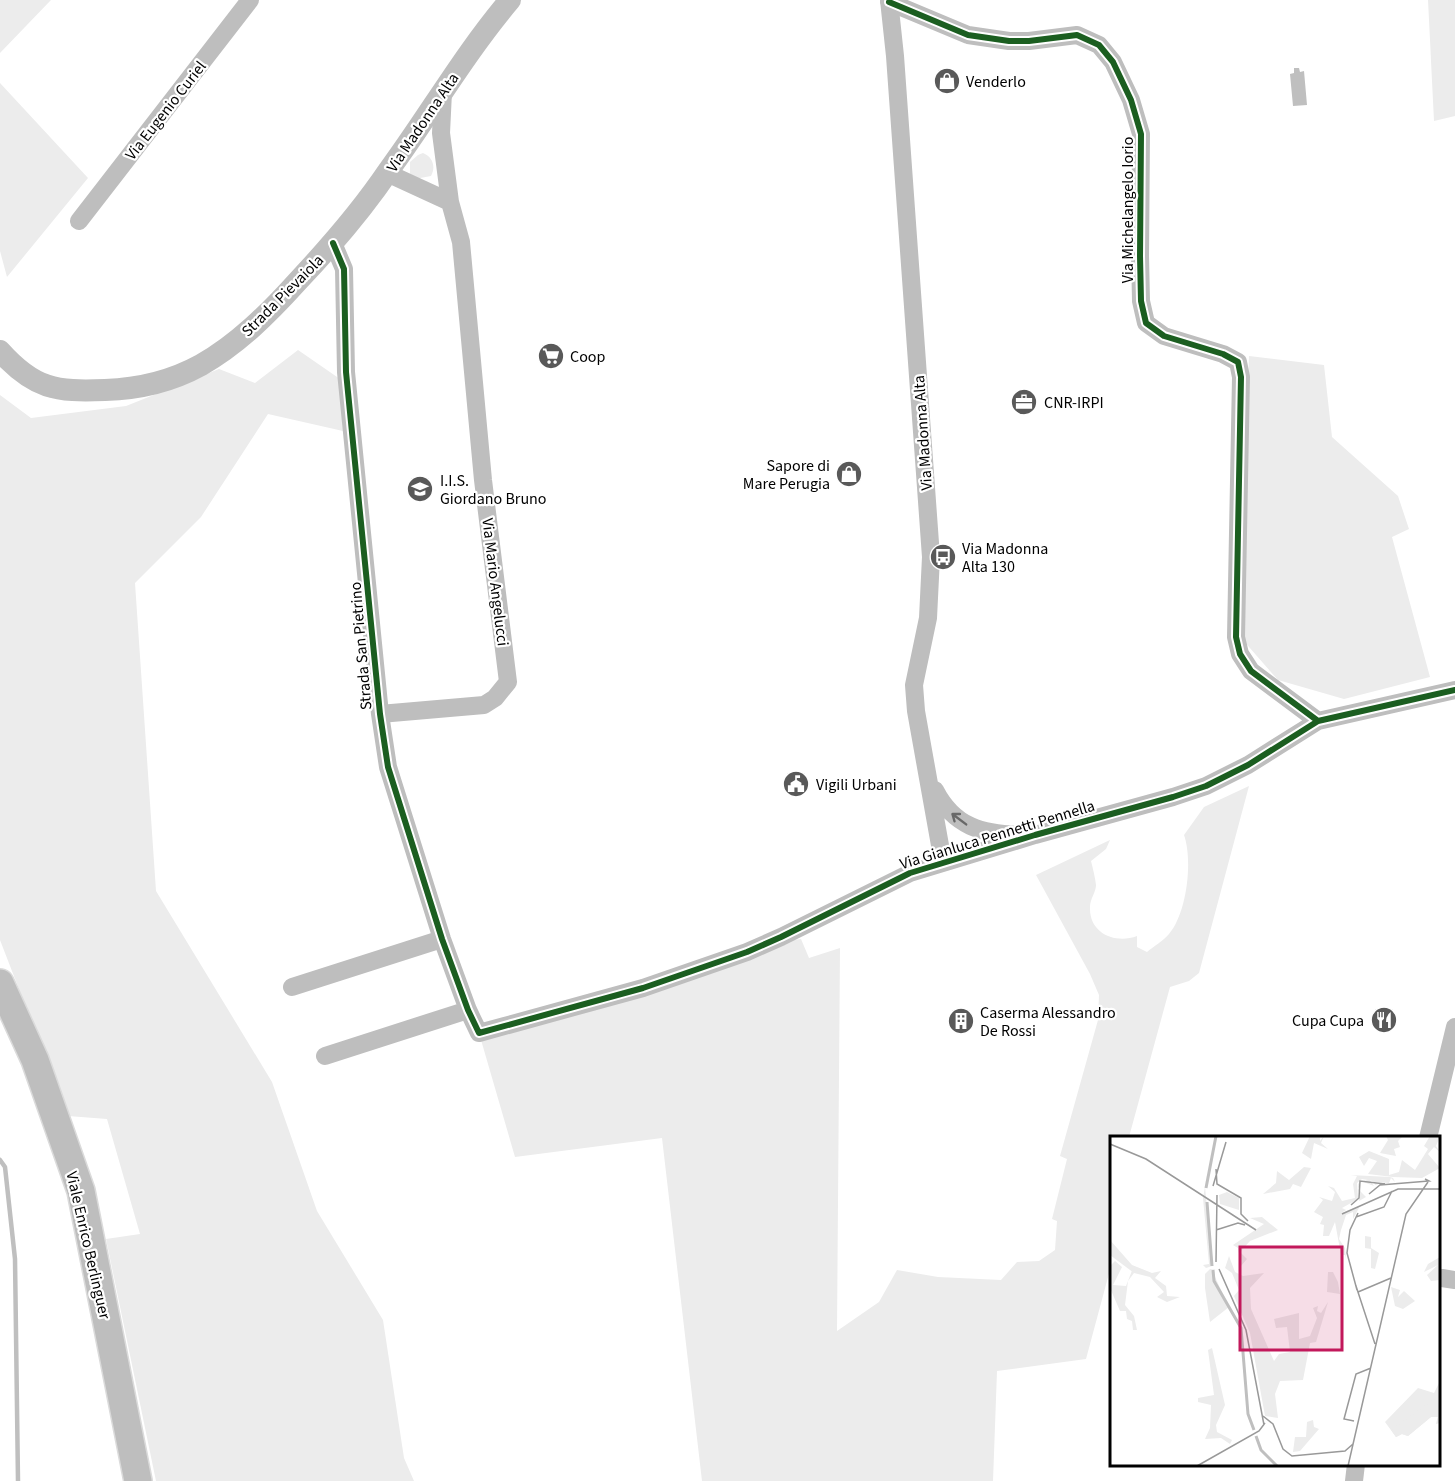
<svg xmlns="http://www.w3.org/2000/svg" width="1455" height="1481" font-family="'Source Sans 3',sans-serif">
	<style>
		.green { fill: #ececec }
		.water { fill: #bfbfbf }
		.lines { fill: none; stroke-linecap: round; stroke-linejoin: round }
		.stream { stroke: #bfbfbf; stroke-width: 4.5 }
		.primary-casing { stroke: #dbdbdb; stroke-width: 30 }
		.minor { stroke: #bebebe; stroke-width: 18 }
		.tertiary { stroke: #bebebe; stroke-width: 22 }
		.primary { stroke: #bebebe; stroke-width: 27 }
		.cycleway-casing { stroke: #fff; stroke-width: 10 }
		.cycleway { stroke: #1b5e20; stroke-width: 6 }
		.oneway { stroke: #686868 }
		.labels { text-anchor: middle; stroke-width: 4.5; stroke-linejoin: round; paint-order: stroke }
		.poi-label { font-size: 16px; fill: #000; stroke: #fff; text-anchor: start }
		.street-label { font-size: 16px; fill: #000; stroke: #fff }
		.inset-river { fill: none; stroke: #bfbfbf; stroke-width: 3 }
		.inset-road { fill: none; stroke: #999; stroke-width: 1.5 }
		.view { fill: #c2185b; fill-opacity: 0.15; stroke: #c2185b; stroke-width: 3 }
		.inset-edge { fill: none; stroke: #000; stroke-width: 3 }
	</style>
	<rect width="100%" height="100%" fill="#fff"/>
	<path class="green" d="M0,0h51l-51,53z
		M1428,0h27v116l-21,5z
		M0,83l88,95 -81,99 -7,-26z
		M423,153c10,4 13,14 8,23l-16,3 -5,-3v-14l8,-7z
		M298,350l42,29 3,52 -75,-17 -67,103 -66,66 21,308 116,191 45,129 66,109 21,138 10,23h-258l-50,-242 34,-5 -33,-115 -39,-3 -68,-176v-545l31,23 95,-12 93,-37 36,14z
		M1249,356l75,9 8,72 66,59 11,33 -17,8 38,140 -86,22 -66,-19 -36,-41 -2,-20z
		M1249,786l-50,187 -10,8 -19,6 -41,150 -17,1 -1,128 -25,93 -89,12 -4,110h-291l-40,-343 -147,19 -36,-124 284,-89 38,-5 8,19 31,-10 -3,383 42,-29 18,-32 41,7 63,3 16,-18 22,-1 16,-11 2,-29 -5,-2 15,-60 -7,-3 38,-136 1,-25 -9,-21 -54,-99 74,-35 -4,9 -15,12c2,8 4,16 5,24 0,7 -6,14 -6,22 -1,27 26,37 47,29v11l10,5c7,-6 16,-11 22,-18 18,-21 24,-74 15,-99l20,-28z"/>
	<path class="water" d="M1294,68h5l1,4 4,-1 3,34 -14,1 -3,-32 4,-1z"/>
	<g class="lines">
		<path class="stream" d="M0,1160l5,7 10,92 3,222"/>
		<g class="primary-casing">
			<path id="primary" d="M0,983l35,77 46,131 57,290"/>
		</g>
		<path class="minor" d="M889,0l6,56 36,501 -3,61 -14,67 2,26 27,151
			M889,2l79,33 41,6h20l48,-6 22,10 14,17 18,38 10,34 -1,122 1,45 5,22 18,13 59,18 15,8 3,15 -5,260 4,17 11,17 67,50
			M387,173l63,29 -9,-69 2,-41
			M79,221l171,-221
			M333,243l11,26 2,103 34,342 8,53 54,172 26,71 11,23 164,-45 104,-36 34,-15 129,-64 125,-38 138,-38 33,-11 42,-21 70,-44 137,-31
			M380,714l104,-9 11,-7 13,-16 -25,-202 -22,-238 -11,-40
			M935,790c19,37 47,44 86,45
			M292,987l150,-48
			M325,1056l143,-46
			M1428,1138l27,-111
			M1442,1278l13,2
			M1354,1481l2,-17"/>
		<path class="tertiary" d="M0,351c34,38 56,41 105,39 32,-1 67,-9 96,-25 37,-21 68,-52 96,-83 33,-35 65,-72 92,-112 41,-56 76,-117 121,-170"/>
		<use href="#primary" class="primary"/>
		<g class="cycleway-casing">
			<path id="cycleway" d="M889,2l79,33 41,6h20l48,-6 22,10 14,17 18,38 10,34 -1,122 1,45 5,22 18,13 59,18 15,8 3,15 -5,260 4,17 11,17 67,50
				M333,243l11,26 2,103 34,342 8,53 54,172 26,71 11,23 164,-45 104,-36 34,-15 129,-64 125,-38 138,-38 33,-11 42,-21 70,-44 137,-31"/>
		</g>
		<use href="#cycleway" class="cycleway"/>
	</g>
	<defs><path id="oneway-shaft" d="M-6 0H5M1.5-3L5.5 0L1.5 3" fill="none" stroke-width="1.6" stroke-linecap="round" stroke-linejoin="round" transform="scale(1.5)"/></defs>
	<use class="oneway" href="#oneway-shaft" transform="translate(959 819) rotate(-143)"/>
	<defs>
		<g id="shop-disc" transform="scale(1.35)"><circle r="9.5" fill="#595959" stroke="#fff"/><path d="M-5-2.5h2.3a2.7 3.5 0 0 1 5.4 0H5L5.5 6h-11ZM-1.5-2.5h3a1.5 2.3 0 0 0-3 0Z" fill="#fff"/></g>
		<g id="supermarket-disc" transform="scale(1.35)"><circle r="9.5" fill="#595959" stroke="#fff"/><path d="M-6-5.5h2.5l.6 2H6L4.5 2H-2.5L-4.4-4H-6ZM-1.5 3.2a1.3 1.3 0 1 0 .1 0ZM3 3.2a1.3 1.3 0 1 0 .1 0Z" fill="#fff"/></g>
		<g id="office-disc" transform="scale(1.35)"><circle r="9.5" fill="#595959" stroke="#fff"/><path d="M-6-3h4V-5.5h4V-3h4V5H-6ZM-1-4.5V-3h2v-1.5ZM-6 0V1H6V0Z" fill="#fff"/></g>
		<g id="school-disc" transform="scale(1.35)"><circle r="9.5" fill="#595959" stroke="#fff"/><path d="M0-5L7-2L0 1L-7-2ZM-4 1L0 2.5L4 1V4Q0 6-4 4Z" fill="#fff"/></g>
		<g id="bus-disc" transform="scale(1.35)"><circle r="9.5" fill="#595959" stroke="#fff"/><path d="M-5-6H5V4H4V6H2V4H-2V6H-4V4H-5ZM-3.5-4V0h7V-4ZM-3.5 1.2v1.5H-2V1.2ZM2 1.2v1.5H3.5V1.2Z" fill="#fff"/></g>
		<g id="civic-disc" transform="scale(1.35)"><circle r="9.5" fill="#595959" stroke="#fff"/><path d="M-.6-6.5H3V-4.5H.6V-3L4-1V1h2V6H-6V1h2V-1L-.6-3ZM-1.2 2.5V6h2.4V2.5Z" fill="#fff"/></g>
		<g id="restaurant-disc" transform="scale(1.35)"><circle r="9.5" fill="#595959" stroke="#fff"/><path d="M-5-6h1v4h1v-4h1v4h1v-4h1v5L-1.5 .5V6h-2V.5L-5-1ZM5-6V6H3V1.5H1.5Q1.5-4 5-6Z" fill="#fff"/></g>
		<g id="building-disc" transform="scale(1.35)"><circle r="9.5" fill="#595959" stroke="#fff"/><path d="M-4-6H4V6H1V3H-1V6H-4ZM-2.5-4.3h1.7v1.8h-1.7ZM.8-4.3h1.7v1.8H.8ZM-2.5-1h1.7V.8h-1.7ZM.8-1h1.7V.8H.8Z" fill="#fff"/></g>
	</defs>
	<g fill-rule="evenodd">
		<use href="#shop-disc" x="947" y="81"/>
		<use href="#supermarket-disc" x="551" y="356"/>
		<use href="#office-disc" x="1024" y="402"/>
		<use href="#shop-disc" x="849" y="474"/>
		<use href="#school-disc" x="420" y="489"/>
		<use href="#bus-disc" x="943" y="557"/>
		<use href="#civic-disc" x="796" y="784"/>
		<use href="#restaurant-disc" x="1384" y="1020"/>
		<use href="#building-disc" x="961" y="1021"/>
	</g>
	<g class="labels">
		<g class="poi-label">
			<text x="966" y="87">Venderlo</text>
			<text x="570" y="362">Coop</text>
			<text x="1044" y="408">CNR-IRPI</text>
			<text x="830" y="471" text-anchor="end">Sapore di<tspan x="830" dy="18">Mare Perugia</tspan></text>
			<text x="440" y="486">I.I.S.<tspan x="440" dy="18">Giordano Bruno</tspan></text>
			<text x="962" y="554">Via Madonna<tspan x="962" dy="18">Alta 130</tspan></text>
			<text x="816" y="790">Vigili Urbani</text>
			<text x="980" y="1018">Caserma Alessandro<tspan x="980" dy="18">De Rossi</tspan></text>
			<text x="1364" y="1026" text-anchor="end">Cupa Cupa</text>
		</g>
		<g class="street-label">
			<text transform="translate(165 110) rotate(-52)" y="6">Via Eugenio Curiel</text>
			<text transform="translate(422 122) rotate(-56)" y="6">Via Madonna Alta</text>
			<text transform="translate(1127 210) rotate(-90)" y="6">Via Michelangelo Iorio</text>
			<text transform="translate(282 295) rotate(-45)" y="6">Strada Pievaiola</text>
			<text transform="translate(922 433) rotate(-94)" y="6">Via Madonna Alta</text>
			<text transform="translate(496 582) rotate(83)" y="6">Via Mario Angelucci</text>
			<text transform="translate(360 646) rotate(-95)" y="6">Strada San Pietrino</text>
			<text transform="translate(997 834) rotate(-17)" y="6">Via Gianluca Pennetti Pennella</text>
			<text transform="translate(89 1245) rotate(77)" y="6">Viale Enrico Berlinguer</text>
		</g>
	</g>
	<g transform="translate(1110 1136)">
		<rect width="330" height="330" fill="#fff"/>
		<path d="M240,39l40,2 3,1 2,4 -4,-4 -2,5 -15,-1 5,2 -4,1 -1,-3 -4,-2 4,6 -13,-5 -3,8 8,8 -7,4 1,-5 -2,-7v-5l3,-3 7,-1 -6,-1 -5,4 1,16 -16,9 4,2 -5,3 19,-7 -7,13v-7l-7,3 -5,15 -2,9 6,9 1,11 -1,-4h-4l-6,-33 -6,14h-6l1,-11 -4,-1 3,-7 -9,-5 9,-12 -4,-3 13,4 3,-9 -7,-6 6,2 8,13 13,-3 -2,-14 4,-8zM117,56l12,6v12l-19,-6 -1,-9zM152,81l16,13 -28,11 -10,11 7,7 -6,7 -3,-18 -5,-3 31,-21 -14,-6zM255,100l6,1v11l8,5 -4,16 -4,-1v-19l-6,-1zM119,120l6,16 8,4 21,-3 -14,15 1,21 23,52 5,-7 11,-2 -3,-25 -11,1 -2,-9 25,-6v26l11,-3 7,-18 -4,-10 5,-2 -1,5 4,2 7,-11 -12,40 -6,1 -7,37 -23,1 -5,13 3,24 -13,-2 -15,-83 -16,-37 5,-6 -7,-17 -7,-5zM330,121v23l-9,1 -4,-6 11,-10 -14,7 4,-8zM5,125l7,6 -9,18 13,1 7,-18 1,5 -6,8 -3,24 9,11 3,14h-4l-1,-9 -5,-2 -1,-8h-6l-10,-23v-22zM100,133l7,1h-3l1,7 14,30 -19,15 -5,-34v-14zM218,136h5l5,10 2,12 -13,-2zM281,151l9,3 -2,7 6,-6 11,10 -12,8 -8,-3zM102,212l13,57 -9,20 1,7 15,8 -2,4 -9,-6 -16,1 5,-11 1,-23 -13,-3v-4l16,-3 -6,-45zM330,245v42l-4,1 2,-8 -7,1 -23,19 -6,-2 -6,3 -11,-15 33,-34 16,5zM203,284l1,7 5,2 -19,22 -7,1 2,-15h11l1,-15z" fill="#ececec"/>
		<path d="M0,104l22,25 20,8 9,-2 -6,7 11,8 1,10 13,1 -13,5 -10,-5 7,-5 -14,-15 -16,-4 -24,-18zM330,259l-2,30 1,-8h-8l-23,19 -6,-2 -6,3 -5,-7z" fill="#ececec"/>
		<path d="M104,0l-9,50 7,80 -6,2 -3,-3 6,-1 -6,-66zM200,0h10v5l4,-5 -3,7 7,6 -14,-6 -3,16 -9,-6zM276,0h17l-5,5 2,6 -6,2 2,7 -16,-3 8,-13zM320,0h10l-4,10 4,6 -6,-5 -6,7 12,14 -18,10 -29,-1 -25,-3 9,-13 -8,-3 -5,8 -5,-9 10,-6 20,8v16l10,-3 3,-12 13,10 13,-21 -4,-3zM194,31l7,1 -10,19 -8,-3 -3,5 -27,5 13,-11 1,-12 12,9z" fill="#ececec"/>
		<path class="inset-river" d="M96,52l10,-52M97,66l5,64M103,134l1,11 27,47 7,86 6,16M146,300l5,14 16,16"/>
		<path class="inset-road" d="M0,8l36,15 110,71M106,33l1,15 24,14v16l7,7M103,50l13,-44M259,58l11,-9 49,-4 -4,-2M241,69l8,-7 1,-17 25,3M232,78l56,-25h42M246,81l28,-10 8,-16M106,94l22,-7 7,2M106,126l1,-67M109,133l27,61 18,95M246,150l19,58M247,154l-10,-37 3,-23 8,-17M248,156l33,-14M153,280l10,8 10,25 9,7 53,-5 8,-7M244,285l-10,-2 12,-45 15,-6M87,330l62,-35 6,-8M238,330l58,-252 22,-32"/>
		<path class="view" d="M130,111h102v103h-102z"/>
		<rect width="330" height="330" class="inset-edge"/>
	</g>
</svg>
